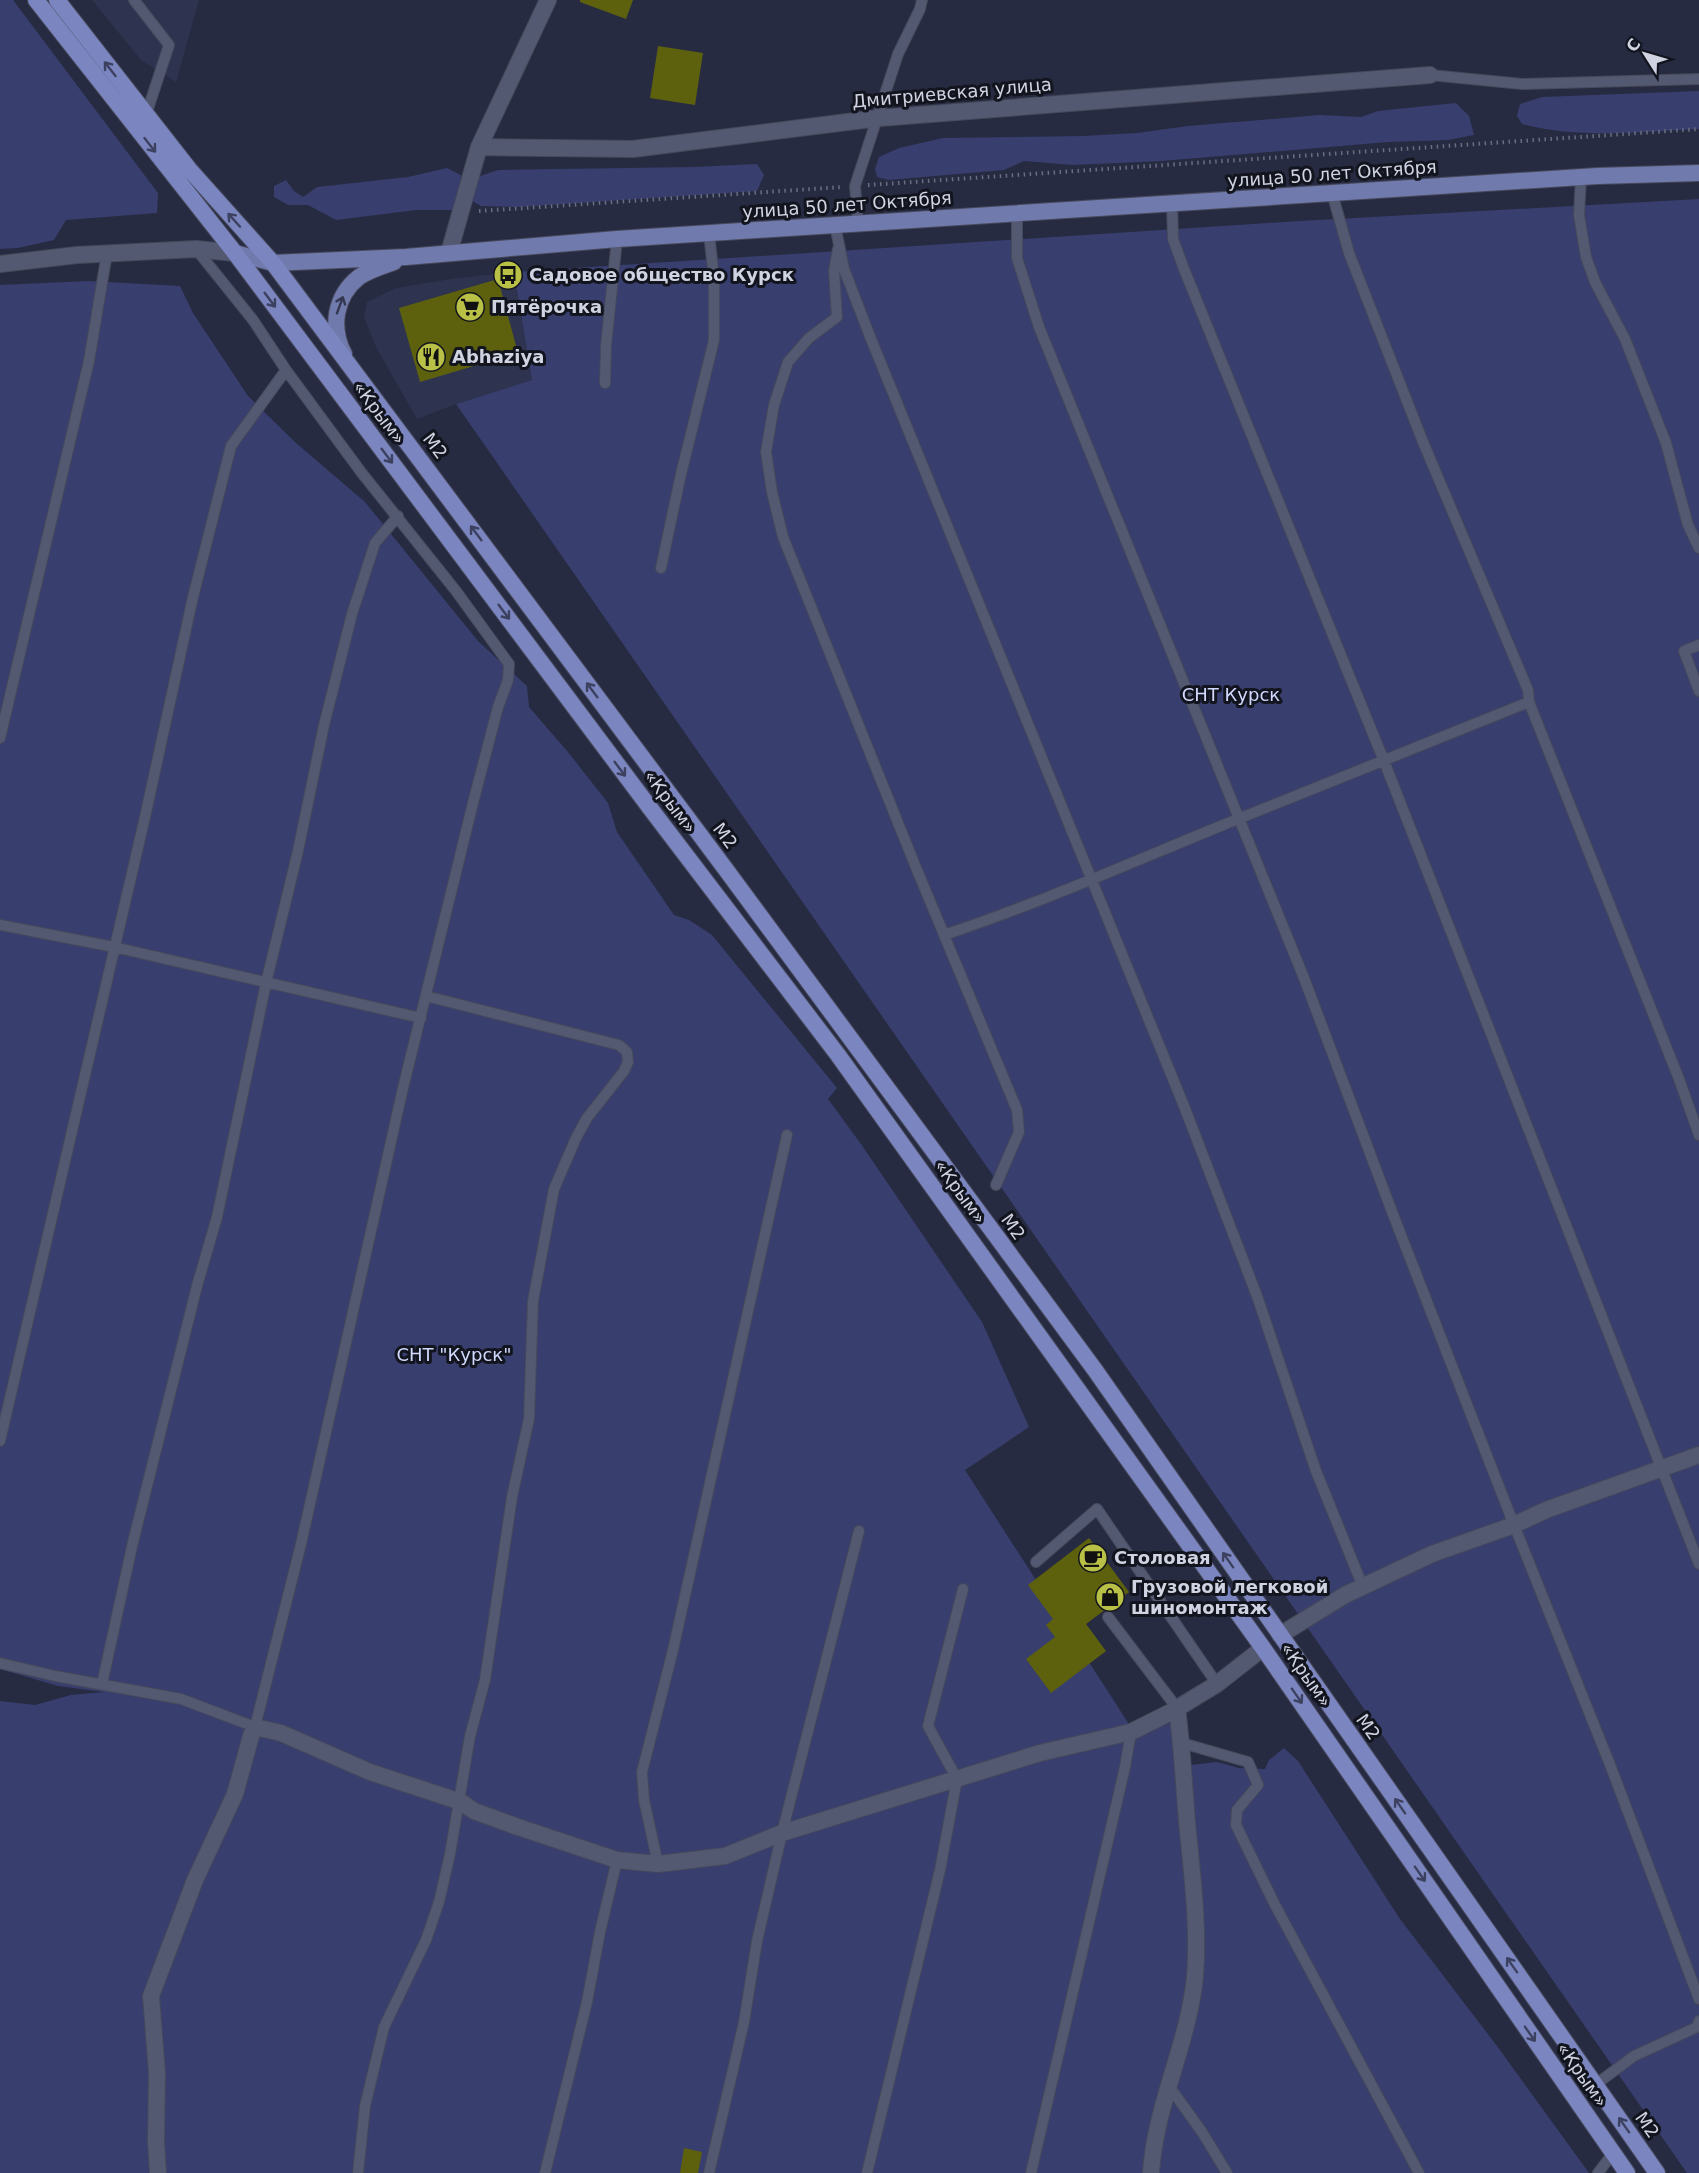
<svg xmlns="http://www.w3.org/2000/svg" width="1699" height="2173" font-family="'DejaVu Sans',sans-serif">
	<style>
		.built { fill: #2e334f }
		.green { fill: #383e6e }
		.building { fill: #5d610e }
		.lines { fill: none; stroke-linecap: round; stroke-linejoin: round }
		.service-casing { stroke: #46495b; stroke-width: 12 }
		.minor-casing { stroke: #46495b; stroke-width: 18 }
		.primary-casing { stroke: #46495b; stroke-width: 18 }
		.trunk-casing { stroke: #46495b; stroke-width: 18 }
		.path { stroke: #6a6e81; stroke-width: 4; stroke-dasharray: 1.5 4.5; stroke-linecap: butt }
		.service { stroke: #545972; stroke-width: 10 }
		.minor { stroke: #545972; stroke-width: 16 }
		.primary { stroke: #717aac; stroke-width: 16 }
		.trunk { stroke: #7b85c0; stroke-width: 16 }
		.oneway { stroke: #3c415f }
		.oneway2 { stroke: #333850 }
		.labels { text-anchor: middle; stroke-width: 6; stroke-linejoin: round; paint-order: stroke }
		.street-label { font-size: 18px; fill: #d0d4e2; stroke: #12141e }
		.poi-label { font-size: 18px; font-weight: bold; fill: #d0d4e2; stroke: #12141e; text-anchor: start }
		.park-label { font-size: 18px; fill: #d1d9fe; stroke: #12141e }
	</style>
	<rect width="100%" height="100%" fill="#272b41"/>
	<path class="built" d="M92,0h107l-23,82 -35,-22z
		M514,272l18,108 -76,24 -39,15 -41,-72 -12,-30 3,-15 29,-14 55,-9z"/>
	<path class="green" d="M0,0h13l145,193 -1,20 -91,7 -12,20 -36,8 -18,1z
		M1699,91v38c-59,3 -120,10 -177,-5l-5,-8 3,-12 22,-7z
		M1456,103l13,13 5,19 -26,5 -60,2 -227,19 -88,4 -49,-4 -20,9 -115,10 -12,-3 -2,-8 4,-12 20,-9 44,-10 140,-2 54,-3 51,-7 132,-11 41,2 17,-6z
		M757,164l7,11 -7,16 -240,16 -36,-1 -10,-6 6,-23 21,-7 196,-3z
		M447,168l14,7 -2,19 -7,16h-36l-80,10 -28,-15h-20l-14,-8v-11l12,-6 8,11 9,6 14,-10 91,-10z
		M1699,199v1974h-12l-1231,-1769 76,-24 -18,-108 786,-51z
		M88,281l92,5 13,27 55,83 48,47 69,59 113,139 49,45 2,21 39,45 40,51 9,29 57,83 15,5 23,15 125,153 -9,11 33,45 121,178 47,105 -64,43 171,265 37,-13 6,41 12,2 26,-3 22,6 26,1 4,-9 15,-12 14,13 102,158 97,127 92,127h-1589v-472l35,4 36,-10 33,-3 -46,-6 -58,-17v-1384z"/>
	<path class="building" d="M580,0h53l-7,19 -46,-17z
		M658,46l45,7 -8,52 -45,-7z
		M498,279l20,74 -98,29 -21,-74z
		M1089,1538l40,54 -43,32 20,27 -55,42 -25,-34 29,-22 -9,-12 7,-6 -25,-34z
		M684,2148l18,4 -4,21h-18z"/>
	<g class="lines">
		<g class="service-casing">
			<path id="service" d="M134,0l35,45 -23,70
				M1430,75l92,9 177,-5
				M1581,177l-2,38 7,42 9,25 30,57 41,104 22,82 11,23
				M1332,193l17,60 74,189 105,248 1,12 150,377 20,56
				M1172,203l1,36 11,30 200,492 315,803
				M1017,214v44l22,69 265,651 90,239 120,308 95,237 90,237
				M858,223l-3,-37 43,-132 22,-45 2,-9
				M835,225l9,44 27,70 313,767 73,190 59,175 47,116
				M838,249l-4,22 3,46 -28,21 -21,24 -14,43 -8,47 6,40 11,45 134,333 100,240 2,22 -23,53
				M605,383l1,-37 11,-107
				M661,568l20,-94 33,-134v-61l-5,-46
				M1699,645l-15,6 15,40
				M0,738l89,-377 18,-108
				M0,925l114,22 307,71
				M944,935c99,-33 193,-75 289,-114 98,-40 198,-79 296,-119
				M0,1441l145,-624 48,-220 38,-151 55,-76
				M1036,1562l61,-53 120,175
				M1108,1617l69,91
				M0,1663l55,13 126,23 74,28 46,-183 102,-456 71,-289 24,-92 10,-27 1,-16 -53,-73 -95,-119 -75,-102 -33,-50 -57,-71
				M102,1684l31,-142 64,-256 20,-69 49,-234 32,-132 26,-126 28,-111 23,-71 23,-27
				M1182,1743l66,19 10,23 -21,25 -1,15 39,80 144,268
				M658,1864l-14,-64 -2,-28 31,-122 114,-515
				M1595,2085l39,-29 63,-29 2,-6
				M1169,2086l33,46 25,41
				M358,2173l7,-67 19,-79 42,-87 13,-38 11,-48 20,-118 15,-56 27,-183 17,-78 4,-118 21,-112 22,-51 11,-20 37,-47 4,-9 -1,-10 -8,-7 -193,-49
				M545,2173l42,-171 13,-70 17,-72
				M709,2173l35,-151 13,-81 25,-108 77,-302
				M867,2173l73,-303 17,-91 -29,-53 35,-137
				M1031,2173l94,-406 6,-35
				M1598,2173l15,-20"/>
		</g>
		<g class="minor-casing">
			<path id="minor" d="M479,147l154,2 246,-31 551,-43
				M449,253l30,-106 69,-147
				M0,264l77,-9 119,-6 39,4
				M1280,1635l65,-40 87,-41 82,-29 32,-15 153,-55
				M158,2173l-2,-31 1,-69 -6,-77 44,-116 40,-86 16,-58 4,-9 26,6 89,39 91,30 13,9 44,16 99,33 41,4 67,-8 57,-23 258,-80 91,-21 40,-20 46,-28 46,-36
				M1151,2173c4,-67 37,-128 44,-196 4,-52 -3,-103 -8,-155 -3,-38 -5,-76 -10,-114"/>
		</g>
		<g class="primary-casing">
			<path id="primary" d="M235,253l38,10 133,-6 211,-18 980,-63 102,-3
				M344,354c-14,-27 -9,-58 15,-77 10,-7 24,-11 35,-15"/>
		</g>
		<g class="trunk-casing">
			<path id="trunk" d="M36,0l199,253 415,555 188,247 425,593 364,525
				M57,0l132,169 84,94 454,608 368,499 562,803"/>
		</g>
		<path class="path" d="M868,185l831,-56
			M479,211l363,-24"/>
		<use href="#service" class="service"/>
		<use href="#minor" class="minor"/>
		<use href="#primary" class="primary"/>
		<use href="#trunk" class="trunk"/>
	</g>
	<defs><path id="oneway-shaft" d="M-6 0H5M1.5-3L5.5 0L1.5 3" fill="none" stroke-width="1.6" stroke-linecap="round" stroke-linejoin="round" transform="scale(1.5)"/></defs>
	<g class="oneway">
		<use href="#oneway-shaft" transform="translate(110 69) rotate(-128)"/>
		<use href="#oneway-shaft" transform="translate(150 145) rotate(52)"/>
		<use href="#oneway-shaft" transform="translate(234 220) rotate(-132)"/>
		<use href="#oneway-shaft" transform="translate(270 300) rotate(53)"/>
		<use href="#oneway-shaft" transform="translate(387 456) rotate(53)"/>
		<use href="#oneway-shaft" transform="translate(476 533) rotate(-127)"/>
		<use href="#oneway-shaft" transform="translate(504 612) rotate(53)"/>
		<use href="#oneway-shaft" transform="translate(592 690) rotate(-127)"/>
		<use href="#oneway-shaft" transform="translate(620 769) rotate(53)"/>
		<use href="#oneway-shaft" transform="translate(1228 1560) rotate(-125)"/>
		<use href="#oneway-shaft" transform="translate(1297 1696) rotate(55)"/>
		<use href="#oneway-shaft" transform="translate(1400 1806) rotate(-125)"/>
		<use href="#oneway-shaft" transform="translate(1420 1874) rotate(55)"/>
		<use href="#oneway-shaft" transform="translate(1512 1965) rotate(-125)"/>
		<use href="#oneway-shaft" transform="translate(1530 2034) rotate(55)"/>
		<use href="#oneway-shaft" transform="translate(1624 2125) rotate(-125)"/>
	</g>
	<use class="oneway2" href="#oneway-shaft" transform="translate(340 305) rotate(-70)"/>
	<defs>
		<g id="bus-disc" transform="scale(1.5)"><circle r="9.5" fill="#b9c046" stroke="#12141e"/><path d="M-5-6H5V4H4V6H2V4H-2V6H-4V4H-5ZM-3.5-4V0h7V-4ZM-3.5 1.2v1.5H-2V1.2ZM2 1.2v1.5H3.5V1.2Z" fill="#111"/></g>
		<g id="supermarket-disc" transform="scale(1.5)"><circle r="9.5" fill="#b9c046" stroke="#12141e"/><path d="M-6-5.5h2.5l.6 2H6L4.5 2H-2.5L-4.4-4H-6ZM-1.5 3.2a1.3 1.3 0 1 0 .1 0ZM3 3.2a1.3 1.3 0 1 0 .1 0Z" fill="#111"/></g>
		<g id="restaurant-disc" transform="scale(1.5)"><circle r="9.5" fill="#b9c046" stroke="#12141e"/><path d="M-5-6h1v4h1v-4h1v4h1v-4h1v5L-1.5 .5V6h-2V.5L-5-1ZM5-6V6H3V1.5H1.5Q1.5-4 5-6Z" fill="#111"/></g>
		<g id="cafe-disc" transform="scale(1.5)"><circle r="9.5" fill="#b9c046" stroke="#12141e"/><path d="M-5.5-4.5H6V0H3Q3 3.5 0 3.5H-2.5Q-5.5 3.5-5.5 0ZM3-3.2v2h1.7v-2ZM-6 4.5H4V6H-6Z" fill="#111"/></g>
		<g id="shop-disc" transform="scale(1.5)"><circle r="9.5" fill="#b9c046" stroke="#12141e"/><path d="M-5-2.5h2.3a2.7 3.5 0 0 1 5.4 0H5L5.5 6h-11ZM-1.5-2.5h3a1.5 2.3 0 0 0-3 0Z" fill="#111"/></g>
	</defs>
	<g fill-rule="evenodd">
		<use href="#bus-disc" x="508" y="275"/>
		<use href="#supermarket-disc" x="470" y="307"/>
		<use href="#restaurant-disc" x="431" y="357"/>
		<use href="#cafe-disc" x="1093" y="1558"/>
		<use href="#shop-disc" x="1110" y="1597"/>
	</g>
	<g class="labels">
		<g class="street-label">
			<text transform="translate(952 93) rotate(-5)" y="6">Дмитриевская улица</text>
			<text transform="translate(1332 174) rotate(-4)" y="6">улица 50 лет Октября</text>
			<text transform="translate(847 205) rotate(-4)" y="6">улица 50 лет Октября</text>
			<text transform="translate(379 413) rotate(53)" y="6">«Крым»</text>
			<text transform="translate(435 446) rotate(53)" y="6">М2</text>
			<text transform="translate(670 802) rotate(53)" y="6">«Крым»</text>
			<text transform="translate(725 836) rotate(53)" y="6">М2</text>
			<text transform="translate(960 1192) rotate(54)" y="6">«Крым»</text>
			<text transform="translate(1013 1227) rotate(54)" y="6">М2</text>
			<text transform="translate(1306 1675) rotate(55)" y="6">«Крым»</text>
			<text transform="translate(1368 1727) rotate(55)" y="6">М2</text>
			<text transform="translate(1582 2075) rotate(55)" y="6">«Крым»</text>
			<text transform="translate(1647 2125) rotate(55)" y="6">М2</text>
		</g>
		<g class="poi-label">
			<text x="529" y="281">Садовое общество Курск</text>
			<text x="491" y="313">Пятёрочка</text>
			<text x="452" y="363">Abhaziya</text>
			<text x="1114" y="1564">Столовая</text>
			<text x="1131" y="1593">Грузовой легковой<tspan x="1131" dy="21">шиномонтаж</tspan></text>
		</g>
		<g class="park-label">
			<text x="1231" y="701">СНТ Курск</text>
			<text x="454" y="1361">СНТ "Курск"</text>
		</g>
	</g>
	<g transform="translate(1645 54) rotate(307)" stroke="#12141e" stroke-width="4.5" paint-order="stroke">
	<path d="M0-4.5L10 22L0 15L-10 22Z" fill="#d0d4e2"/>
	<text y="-9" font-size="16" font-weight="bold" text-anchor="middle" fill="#d0d4e2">С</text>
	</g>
</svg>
